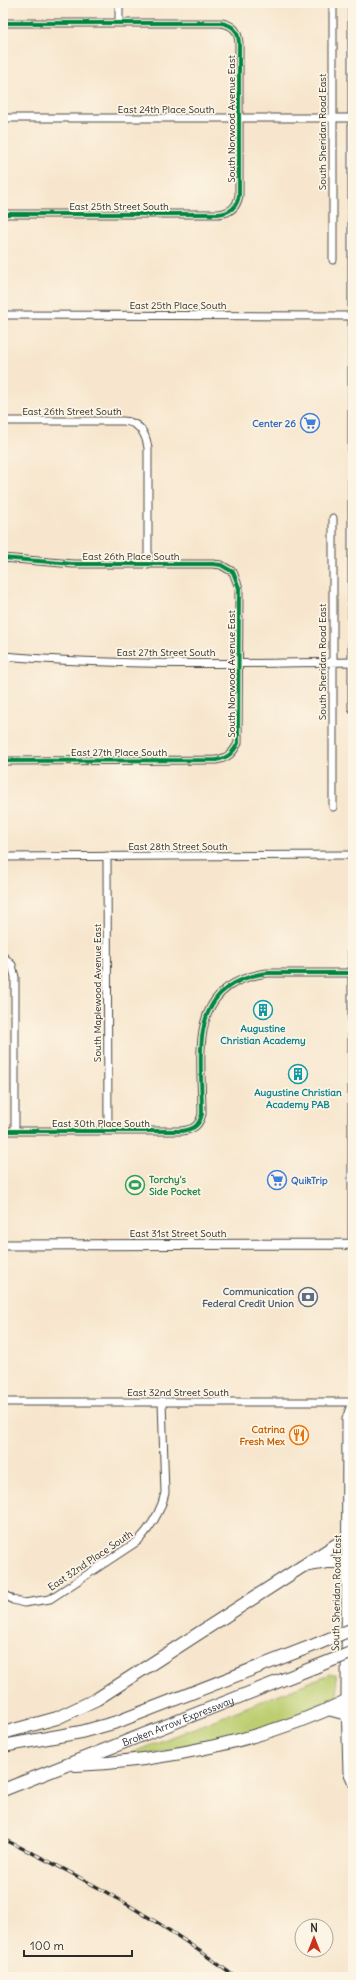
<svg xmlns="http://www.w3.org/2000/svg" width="356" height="1980" font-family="Delius,sans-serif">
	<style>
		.green { fill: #bcce71; stroke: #747c4e }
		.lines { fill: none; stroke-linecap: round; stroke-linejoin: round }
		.minor-casing { stroke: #4a4743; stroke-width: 9 }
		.secondary-casing { stroke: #4a4743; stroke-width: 11 }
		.motorway-casing { stroke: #4a4743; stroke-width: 14 }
		.minor { stroke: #fff; stroke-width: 7 }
		.secondary { stroke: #fff; stroke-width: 9 }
		.motorway { stroke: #fff; stroke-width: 12 }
		.rail-casing { stroke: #2b2b2b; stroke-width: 3.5 }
		.rail { stroke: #fcf5e5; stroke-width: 2; stroke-dasharray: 6; stroke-linecap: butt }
		.motorway-bridge-casing { stroke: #4a4743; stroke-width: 14; stroke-linecap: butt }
		.motorway-bridge { stroke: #fff; stroke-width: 12 }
		.cycleway-casing { stroke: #fcf5e5; stroke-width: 6 }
		.cycleway { stroke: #00873e; stroke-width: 4 }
		.labels { text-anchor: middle; stroke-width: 3.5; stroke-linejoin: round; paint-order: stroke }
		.street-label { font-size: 10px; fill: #2b2b2b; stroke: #fcf5e5 }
		.shop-label { font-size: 10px; font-weight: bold; fill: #366cbe; stroke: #fcf5e5; text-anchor: end }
		.culture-label { font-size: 10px; font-weight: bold; fill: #0d838f; stroke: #fcf5e5 }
		.leisure-label { font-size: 10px; font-weight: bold; fill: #27864d; stroke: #fcf5e5; text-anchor: start }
		.service-label { font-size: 10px; font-weight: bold; fill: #4e5e75; stroke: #fcf5e5; text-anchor: end }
		.food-label { font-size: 10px; font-weight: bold; fill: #c56008; stroke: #fcf5e5; text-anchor: end }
	</style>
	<rect width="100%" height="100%" fill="#fcf5e5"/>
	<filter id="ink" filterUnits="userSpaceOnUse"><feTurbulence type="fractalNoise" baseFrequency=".025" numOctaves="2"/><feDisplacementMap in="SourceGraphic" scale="8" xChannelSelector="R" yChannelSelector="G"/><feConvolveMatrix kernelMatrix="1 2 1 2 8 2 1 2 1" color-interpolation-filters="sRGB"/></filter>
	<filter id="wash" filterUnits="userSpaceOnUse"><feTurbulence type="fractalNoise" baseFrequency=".012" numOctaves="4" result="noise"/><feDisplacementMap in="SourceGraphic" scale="16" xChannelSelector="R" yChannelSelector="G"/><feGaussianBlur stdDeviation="0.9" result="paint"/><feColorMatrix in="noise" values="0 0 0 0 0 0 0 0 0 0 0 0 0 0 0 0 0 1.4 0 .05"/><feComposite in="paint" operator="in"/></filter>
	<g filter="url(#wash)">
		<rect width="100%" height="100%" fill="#f7e6cd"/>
		<path class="green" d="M330,1674h6l2,28 -37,14 -81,25 -99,18v-2z"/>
	</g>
	<g filter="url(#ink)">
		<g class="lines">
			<g class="minor-casing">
				<path id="minor" d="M119,3v20
					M333,3v257
					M3,23h218c12,2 17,7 18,20v152c-2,13 -9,18 -21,19h-215
					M3,118h350
					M3,315l350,1
					M3,421h120c16,1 23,12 25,27v117
					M333,518v289
					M3,558l70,6h140l8,1 12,7 6,16 -1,155c-5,10 -10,15 -22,17l-213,1
					M3,656c116,10 233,8 350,6
					M107,856l1,275
					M3,857l350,-2
					M3,956l9,9 3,12v154
					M3,1131h179c12,-2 17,-5 20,-17 0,-61 -16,-130 65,-141h86
					M3,1402h350
					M3,1593l10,7 11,3 26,-4 88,-58c13,-14 23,-29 27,-48l-3,-92"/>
			</g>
			<g class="secondary-casing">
				<path id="secondary" d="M353,3v705
					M353,925v322
					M3,1245l350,-1
					M353,1402l-6,17 -1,282 2,71 5,11"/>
			</g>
			<g class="motorway-casing">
				<g id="motorway">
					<path d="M306,1564l41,-26"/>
					<path d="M328,1709l19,5"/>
					<path d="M3,1733l54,-15 40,-19 206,-133 24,-4h26"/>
					<path d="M3,1746l78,-14 36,-10 200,-78"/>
					<path d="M76,1765c89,-4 190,-25 270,-64"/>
					<path id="s1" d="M3,1790l312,-123"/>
				</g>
			</g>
			<use href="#minor" class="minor"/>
			<use href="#secondary" class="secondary"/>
			<use href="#motorway" class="motorway"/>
			<g class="rail-casing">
				<path id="rail" d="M3,1839c81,38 161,83 232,138"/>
			</g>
			<use href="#rail" class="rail"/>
			<g class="motorway-bridge-casing">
				<path id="motorway-bridge" d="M317,1644l36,-15
					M315,1667l38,-15"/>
			</g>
			<use href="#motorway-bridge" class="motorway-bridge"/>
			<g class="cycleway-casing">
				<path id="cycleway" d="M3,23h218c12,2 17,7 18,20v152c-2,13 -9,18 -21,19h-215
					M3,558l70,6h140l8,1 12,7 6,16 -1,155c-5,10 -10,15 -22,17l-213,1
					M3,1131h179c12,-2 17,-5 20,-17 0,-61 -16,-130 65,-141h86"/>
			</g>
			<use href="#cycleway" class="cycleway"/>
		</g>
	</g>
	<defs>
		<g id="supermarket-ring" transform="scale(1)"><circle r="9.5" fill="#fcf5e5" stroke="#3f7fe0" stroke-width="1.5"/><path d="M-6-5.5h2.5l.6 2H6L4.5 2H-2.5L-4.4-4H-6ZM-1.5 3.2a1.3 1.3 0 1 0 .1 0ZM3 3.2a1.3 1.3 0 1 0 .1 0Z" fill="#3f7fe0"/></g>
		<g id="building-ring" transform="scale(1)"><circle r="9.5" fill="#fcf5e5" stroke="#0f9aa8" stroke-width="1.5"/><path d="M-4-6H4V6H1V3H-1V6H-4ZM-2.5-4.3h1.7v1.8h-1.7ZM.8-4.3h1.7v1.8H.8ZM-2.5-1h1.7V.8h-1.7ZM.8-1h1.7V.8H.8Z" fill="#0f9aa8"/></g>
		<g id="stadium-ring" transform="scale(1)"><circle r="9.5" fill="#fcf5e5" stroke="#2e9e5b" stroke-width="1.5"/><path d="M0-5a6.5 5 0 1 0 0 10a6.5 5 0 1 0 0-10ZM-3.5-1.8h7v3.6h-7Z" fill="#2e9e5b"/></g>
		<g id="bank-ring" transform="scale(1)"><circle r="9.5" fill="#fcf5e5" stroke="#5c6f8a" stroke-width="1.5"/><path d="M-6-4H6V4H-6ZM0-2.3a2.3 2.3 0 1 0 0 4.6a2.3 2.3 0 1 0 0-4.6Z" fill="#5c6f8a"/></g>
		<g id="restaurant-ring" transform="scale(1)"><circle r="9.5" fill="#fcf5e5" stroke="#e8710a" stroke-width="1.5"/><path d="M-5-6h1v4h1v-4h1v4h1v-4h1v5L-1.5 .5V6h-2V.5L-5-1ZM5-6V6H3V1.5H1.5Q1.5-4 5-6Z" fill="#e8710a"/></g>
	</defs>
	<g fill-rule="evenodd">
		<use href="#supermarket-ring" x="310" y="423"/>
		<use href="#building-ring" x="263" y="1010"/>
		<use href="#building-ring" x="298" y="1074"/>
		<use href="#supermarket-ring" x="277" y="1180"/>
		<use href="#stadium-ring" x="135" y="1185"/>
		<use href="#bank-ring" x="308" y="1297"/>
		<use href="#restaurant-ring" x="299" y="1435"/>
	</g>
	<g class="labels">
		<g class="street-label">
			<text x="166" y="113">East 24th Place South</text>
			<text transform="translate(231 119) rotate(-90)" y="4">South Norwood Avenue East</text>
			<text transform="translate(322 132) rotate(-90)" y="4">South Sheridan Road East</text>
			<text x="119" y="210">East 25th Street South</text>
			<text x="178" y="309">East 25th Place South</text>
			<text x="72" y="415">East 26th Street South</text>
			<text x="131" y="560">East 26th Place South</text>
			<text x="166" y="656">East 27th Street South</text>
			<text transform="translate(322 662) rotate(-90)" y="4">South Sheridan Road East</text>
			<text transform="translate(231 674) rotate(-90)" y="4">South Norwood Avenue East</text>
			<text x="119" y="756">East 27th Place South</text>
			<text x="178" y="850">East 28th Street South</text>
			<text transform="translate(97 993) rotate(-90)" y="4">South Maplewood Avenue East</text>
			<text x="101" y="1127">East 30th Place South</text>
			<text x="178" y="1237">East 31st Street South</text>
			<text x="178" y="1396">East 32nd Street South</text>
			<text transform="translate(90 1560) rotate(-34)" y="4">East 32nd Place South</text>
			<text transform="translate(336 1593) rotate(-89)" y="4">South Sheridan Road East</text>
			<text dy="4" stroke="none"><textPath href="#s1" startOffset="188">Broken Arrow Expressway</textPath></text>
		</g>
		<g class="shop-label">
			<text x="296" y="427">Center 26</text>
			<text x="291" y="1184" text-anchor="start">QuikTrip</text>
		</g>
		<g class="culture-label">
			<text x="263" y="1032">Augustine<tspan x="263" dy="12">Christian Academy</tspan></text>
			<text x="298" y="1096">Augustine Christian<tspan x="298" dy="12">Academy PAB</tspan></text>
		</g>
		<g class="leisure-label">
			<text x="149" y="1183">Torchy's<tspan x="149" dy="12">Side Pocket</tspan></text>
		</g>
		<g class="service-label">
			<text x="294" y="1295">Communication<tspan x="294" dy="12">Federal Credit Union</tspan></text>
		</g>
		<g class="food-label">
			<text x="285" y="1433">Catrina<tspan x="285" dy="12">Fresh Mex</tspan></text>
		</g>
	</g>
	<rect width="356" height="1980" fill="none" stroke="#fcf5e5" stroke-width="16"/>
	<g transform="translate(314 1938)"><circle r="19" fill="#fcf5e5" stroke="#a8a49b"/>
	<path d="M0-3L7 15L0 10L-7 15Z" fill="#c8321e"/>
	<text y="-6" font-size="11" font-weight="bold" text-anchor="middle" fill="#2b2b2b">N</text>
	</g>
	<path d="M24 1950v6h108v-6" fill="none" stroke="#2b2b2b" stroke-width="2"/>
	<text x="30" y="1950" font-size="12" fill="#2b2b2b" stroke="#fcf5e5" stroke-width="3" paint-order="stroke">100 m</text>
</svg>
